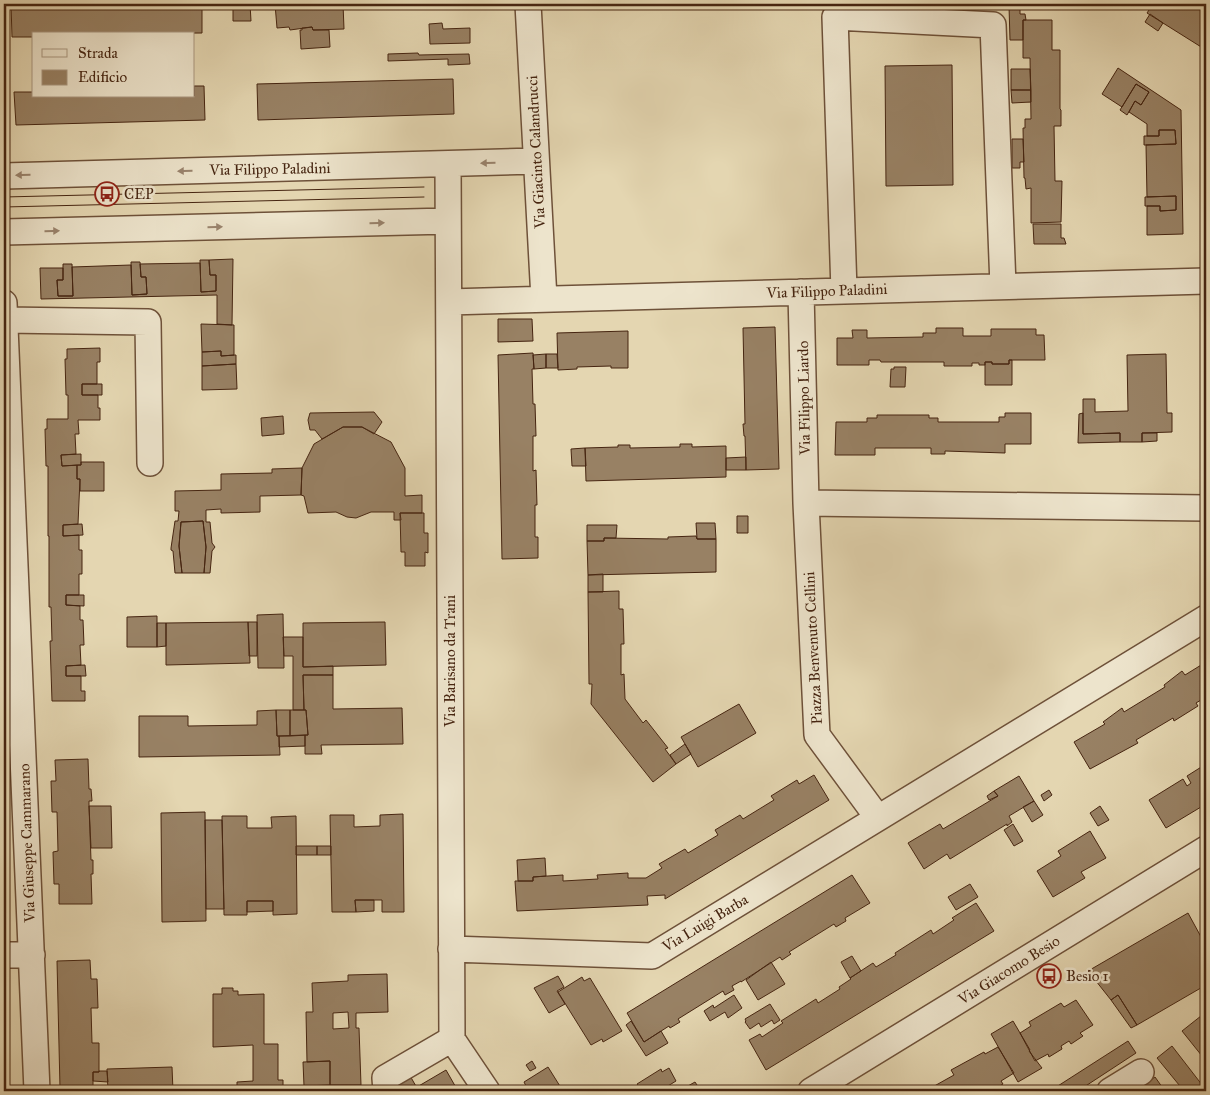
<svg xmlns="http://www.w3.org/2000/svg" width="1210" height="1095" font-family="'IM FELL Great Primer',serif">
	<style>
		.building { fill: #988164; stroke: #462511; fill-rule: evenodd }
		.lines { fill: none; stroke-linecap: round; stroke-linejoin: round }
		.street-casing { stroke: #6e5139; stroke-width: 28 }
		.street { stroke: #ede4cc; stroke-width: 25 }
		.tram { stroke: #462511; stroke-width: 1 }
		.oneway { fill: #9a846e }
		.labels { text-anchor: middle; stroke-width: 5; stroke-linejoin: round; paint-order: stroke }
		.street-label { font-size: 15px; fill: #462511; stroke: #ede4cc }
		.poi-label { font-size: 15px; fill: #462511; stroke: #ede4cc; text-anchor: start }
	</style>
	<rect width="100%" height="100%" fill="#e4d6b1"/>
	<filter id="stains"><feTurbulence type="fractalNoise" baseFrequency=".004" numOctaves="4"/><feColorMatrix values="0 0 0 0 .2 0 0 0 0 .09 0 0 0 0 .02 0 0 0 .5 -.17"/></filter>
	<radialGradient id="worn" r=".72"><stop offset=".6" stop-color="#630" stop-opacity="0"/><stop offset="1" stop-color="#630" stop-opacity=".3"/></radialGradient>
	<path class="building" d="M11,4h191v29l-168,1v3h-22z
		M233,4h17l1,17h-18z
		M275,4h68l1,25 -31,1 -1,-3 -22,3 -1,-3 -12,1z
		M359,4h33v2h-33z
		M1153,4h45l8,5v41l-59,-37z
		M1009,6h11v8h5l1,6h-3v20h-13z
		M1150,14l13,9 -5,8 -13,-9z
		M1023,20h29v30h8v59l1,1v16h-7l1,55h7l-1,41 -30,1v-35l-5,1 -1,-11h-1l-1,-50h2v-9h6l-1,-61h-7z
		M442,23l1,6 27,-1v15l-40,1 -1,-20z
		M312,27l1,3h16l1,17 -29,2 -1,-19h2v-2z
		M418,53l1,2 50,-1 1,10 -22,1v-6l-60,2v-7z
		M952,65l1,120 -67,1 -1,-120z
		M1118,68l63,42 2,124 -36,1v-29h13v5l16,-1v-14l-29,1 -1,-52 30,-1 -1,-14h-16v6h-12v-12l-18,-12 6,-11 6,4 8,-13 -13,-8 -14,23 -20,-13z
		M1011,69h19l1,21h-20z
		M453,79l1,35 -196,6 -1,-36z
		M1136,84l13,8 -8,13 -6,-4 -8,14 -7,-5z
		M194,86h10l1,34 -189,5 -2,-33h20v4h160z
		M1011,90h20v12l-19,1z
		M1159,130h16l1,14 -32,1v-9h15z
		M1012,139h11l1,23h-4v6h-8z
		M1176,196v14l-16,1v-5h-15v-9z
		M1033,224h28v14h3l2,6h-32z
		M233,259l-1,66 -15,-1v-29l-176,4 -1,-31h23v12h-6l1,16h15l-1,-29 59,-2 1,30 15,-1 -1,-17h-5l-1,-13 60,-1 1,29 15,-1v-16h-6l-1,-15z
		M200,260h9l1,15h6v16l-15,1z
		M131,262h9l1,15h5l1,17 -15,1z
		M63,264h9l1,32h-15l-1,-16h6z
		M498,319h34l1,22 -35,1z
		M201,324l33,1v30l-13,1v-5l-19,1z
		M775,327l4,142 -33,1 -1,-34h-1l-1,-12h2l-2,-96z
		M936,328h27v8h28v-7h45v6h8l1,25h-36v4h-17v-2h-7v3h-6v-2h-7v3h-28v-4h-63l-1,-2h-11v5h-32v-27h16l-1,-8h15v8l56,-1v-4h13z
		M628,331v37h-17v-2l-34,1v2l-19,1 -1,-37z
		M100,348v14h-3v22h-15v11h16v13h2v12h-22l1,14h-4l1,20 -15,1 1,11 15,-1v14h3l-2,45 -15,1v11l16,-1v15h3v24h-3v21h-13v10l14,1v14h3l1,25h-4l1,20 -15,1v10h15v15h4v10h-33l-2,-60h2l-1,-34h-2v-71h-1v-70h-2l-1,-37h2v-10h21v-24h-2l-1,-36h2v-10z
		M221,351v5l15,-1v9l-34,2v-14z
		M533,353l1,16h-2l1,35h2l1,32h-3v35l3,-1 1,35h-2v32h3v21l-36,1 -4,-204z
		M546,354v14l-12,1 -1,-14z
		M546,354h11l1,14h-12z
		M1166,354l1,59h5v19l-30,1v9h-22v-9l-37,1v-35h12v13l33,-1 -1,-56z
		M1009,360h3v25h-27v-23h7v2h17z
		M236,364l1,25 -35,1v-24z
		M894,367h12l-1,20h-15l1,-18h3z
		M82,384h20v11h-20z
		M374,412l8,10 -8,12 -12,-7h-19l-21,12 -7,-9h-5l-2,-10 2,-7z
		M1005,413h26v31h-26v9l-60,-2v3h-14v-6h-56v7h-40l1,-33h31v-4h10v-3h52v3h9v4h61v-5h6z
		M1083,413v21l37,-1v9l-42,1 1,-29z
		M283,416l1,18 -22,2 -1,-18z
		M343,427h19l29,15 14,26v28l17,-1v18h-22l1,7h-7v-8h-23l-15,6 -9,-1 -11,-5 -28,1 -4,-17 -3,-1 1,-27 12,-24z
		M1142,433h15v8l-15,1z
		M680,444h12v3l34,-1v31l-140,4 -1,-33 33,-1v-2h12v3l50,-1z
		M585,448l1,18h-14l-1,-17z
		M81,454v11l-19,1 -1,-11z
		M746,457v13h-20v-12z
		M81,462h23v29h-24v-12h-3v-14h4z
		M302,468l-1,27 -41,1v16l-39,1v-4l-15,1v12h4l2,21 3,4 -3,4 -2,22h-6l2,-26 -3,-26 -22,1 -2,24 3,27h-7l-2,-22 -2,-1v-2l4,-27h3l1,-10h-4v-20l46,-1v-16l51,-1v-4z
		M400,513h24v20h4v20l-3,-1v14h-20v-14h-4z
		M737,516h11v17h-11z
		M203,521l3,26 -2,26h-22l-3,-27 2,-24z
		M696,523h19l1,16h-19z
		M82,524l1,11 -20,1v-11z
		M587,525h30l-1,13h-12v3h-17z
		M696,536l1,3h19v33l-128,3 -1,-34h17v-3l64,1v-2z
		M603,574v18h-15v-17z
		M619,591v18h4l1,35h-3v31l3,-1 1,25 18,24 3,-3 22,28 -3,1 11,15 -23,18 -62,-78 1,-20h-3l-1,-92z
		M66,595h18v11l-18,-1z
		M283,614l1,54h-26l-1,-53z
		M157,616v31h-30v-30z
		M248,622h9v34h-8z
		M248,622l2,41 -84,2v-42z
		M385,622l1,43 -83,2v-44z
		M157,623h9v23l-9,1z
		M283,637h20v30l30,-1v9h-30l1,35h-11v-54h-9z
		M1206,662v35l-10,6 2,3 -24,15 -1,-3 -37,22 2,3 -48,26 -16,-27 31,-18 -2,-2 19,-14 2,4 41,-25 -1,-2 18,-14 3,4z
		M85,665l1,11h-20v-10z
		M303,675h30v34l69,-1 1,36 -82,1 1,9h-17v-19h3l-2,-25h-2z
		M739,704l17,29 -58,34 -17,-30z
		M276,710l1,26h2l1,19 -141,2v-41h49v10l69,-1v-14z
		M276,710h14v26h-13z
		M290,710h16l2,25 -18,1z
		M305,735v11l-26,1v-11z
		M685,744l6,10 -15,10 -6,-9z
		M88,759l1,30h2l1,12h-3v5l2,54h2v14h-2l1,30h-33v-20h-5l-1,-32 5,-1 -1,-39h-5l-1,-31h5l-1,-21z
		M1206,764v40l-40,24 -17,-28 34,-21 4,7 4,-3 -4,-7z
		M814,775l15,25 -164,99v-4l-18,1 1,9 -131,6 -2,-30h18v-4l30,-2v6l35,-2 -1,-4 31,-2v5h18l16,-10 -3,-4 26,-15 3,4 30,-18 -3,-5 25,-15 3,4 31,-19 -3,-4 26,-16 2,4z
		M1019,776l15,25 -25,15 3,6 -5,4v-2l-57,35 -3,-5 -23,15 -16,-26 32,-19 3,5 55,-33 -4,-5z
		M1049,790l3,5 -8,6 -3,-6z
		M994,791l4,5 -9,4 -2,-4z
		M1034,801l9,14 -11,7 -9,-15z
		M89,806h22l1,42h-21z
		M1100,806l9,14 -11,6 -8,-13z
		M205,812l1,109 -44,1 -1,-109z
		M403,814l1,98h-22v-12h-27l1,12h-24l-2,-97h24v12l26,-1v-11z
		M222,816h25v12h25l-1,-11 25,-1 1,98 -24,1v-14h-26v14h-23z
		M205,820h17l2,89h-18z
		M1013,824l10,17 -9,5 -10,-16z
		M1090,831l16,27 -25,14 4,6 -32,19 -16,-26 24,-15 -3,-5z
		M296,846h21v9h-21z
		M317,846h14v9h-14z
		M545,858l1,18 -13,1v4h-15l-1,-21z
		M852,875l18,28 -25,15 1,3 -10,6 -2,-3 -45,28 2,2 -9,6 -2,-3 -39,25v-1l-9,5 2,4 -9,5 -2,-4 -45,28 2,3 -10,6 -1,-2 -25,16 -17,-29z
		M970,884l8,13 -22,13 -8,-13z
		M355,900h19v11l-18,1z
		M247,901h26v10l-26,1z
		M976,903l18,28 -228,139 -17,-30 11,-6 2,3 21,-14 -2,-2 35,-22 2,4 22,-14 -1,-2 12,-8 -1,-1 23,-15 3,4 20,-12 -1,-2 36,-23 2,4 21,-14 -2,-2z
		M1188,913l18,33v39l-69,40 -19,-30 -7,5 -23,-29z
		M852,956l9,15 -11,7 -9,-16z
		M90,960l1,19h6l1,29h-7l1,35h7v29h-6v15l-33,1 -3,-127z
		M771,962l14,22 -27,16 -12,-20z
		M387,974l1,38 -32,1v15h3l2,57h-31v-24l-23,1 -1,-50h7l-1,-29 36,-2v-6zM348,1012l1,16 -16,1v-16z
		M558,976l6,11 -7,4 8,13 -16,9 -15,-25z
		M582,977l2,4 6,-3 32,53 -19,11 -1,-3 -11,6 -33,-53z
		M222,988h11v3h5v4l26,-1v50h14v36h5v11h-46v-9l16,-1v-36l-40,2v-53h9z
		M734,995l8,13 -14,10 -3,-6 -15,9 -6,-10 9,-6 1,3z
		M1118,995l19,30 -6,3 -20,-28z
		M1076,1000l17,25 -13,8 3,3 -12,8 -2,-3 -8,5 1,3 -13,8 -1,-3 -13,7 -15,-28 11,-7 -2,-4 32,-19 3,4z
		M770,1004l10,16 -6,4 -2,-4 -11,7 -2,-4 -9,6 -5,-7 1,-1 -1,-2z
		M1206,1012v49l-24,-30z
		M631,1021l13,21 17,-11 7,12 -22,13 -20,-31z
		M1013,1021l17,29 -1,1 13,17 -24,14 -27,-48z
		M1128,1041l8,12 -58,38h-28z
		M1172,1046l34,44v1h-22l-27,-33z
		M998,1047l16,26 -13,8 2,3 -12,7 -2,-2 -4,2h-67l9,-5 2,3 25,-14 -3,-5 33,-18 1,2z
		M330,1061v24l-26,1 -1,-24z
		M532,1061l4,7 -6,3 -4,-6z
		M172,1067l1,24h-65l-1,-22z
		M548,1067l15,24h-39l-2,-2 4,-3 -2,-4z
		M669,1068l7,13 -13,8 1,2h-22l-5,-7 24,-15 1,3z
		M446,1070l12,21h-38l-3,-4z
		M99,1071h8l1,11 -15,-1v-9h6z
		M409,1074l8,14 -5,3h-13l-5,-8z
		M1155,1077l10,14h-27l-1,-2z
		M695,1082l6,9h-22z"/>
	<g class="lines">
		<g class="street-casing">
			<path id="street" d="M528,4l16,295
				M448,164l4,875 35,52
				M4,176l532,-15
				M4,232l444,-11
				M844,291l-9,-274 158,8 10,261
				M801,292l5,211 11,232 61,83
				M449,302l757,-21
				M4,303l33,788
				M4,320l144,2 2,141
				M806,503l400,5
				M451,949l201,7 554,-338
				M4,955h28
				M386,1091l-1,-13 67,-39
				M811,1091l395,-242
				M1110,1091l31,-19"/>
		</g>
		<use href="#street" class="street"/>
		<path class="tram" d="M4,197l420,-10
			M4,207l420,-10"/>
	</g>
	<defs><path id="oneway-solid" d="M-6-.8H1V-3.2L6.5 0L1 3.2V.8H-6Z" transform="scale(1.25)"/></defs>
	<g class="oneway">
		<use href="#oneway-solid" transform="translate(488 163) rotate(178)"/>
		<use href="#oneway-solid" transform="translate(185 171) rotate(179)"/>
		<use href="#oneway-solid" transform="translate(23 175) rotate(179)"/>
		<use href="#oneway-solid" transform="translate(377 223) rotate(-1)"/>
		<use href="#oneway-solid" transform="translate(215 227) rotate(-1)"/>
		<use href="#oneway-solid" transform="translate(52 231) rotate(-1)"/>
	</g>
	<defs>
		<g id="bus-ring" transform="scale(1.25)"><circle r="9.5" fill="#ede4cc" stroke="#8f2418" stroke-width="1.5"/><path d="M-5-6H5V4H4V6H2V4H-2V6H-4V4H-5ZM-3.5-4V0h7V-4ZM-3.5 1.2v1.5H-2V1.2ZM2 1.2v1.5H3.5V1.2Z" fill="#8f2418"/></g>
	</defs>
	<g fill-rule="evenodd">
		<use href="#bus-ring" x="107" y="194"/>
		<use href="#bus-ring" x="1049" y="976"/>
	</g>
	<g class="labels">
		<g class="street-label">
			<text transform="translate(536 152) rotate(-93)" y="5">Via Giacinto Calandrucci</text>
			<text transform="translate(270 169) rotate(-1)" y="5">Via Filippo Paladini</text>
			<text transform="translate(827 291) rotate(-2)" y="5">Via Filippo Paladini</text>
			<text transform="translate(804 398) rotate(-91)" y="5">Via Filippo Liardo</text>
			<text transform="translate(813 648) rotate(-93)" y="5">Piazza Benvenuto Cellini</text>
			<text transform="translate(450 661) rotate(-90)" y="5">Via Barisano da Trani</text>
			<text transform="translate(27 843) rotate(-92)" y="5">Via Giuseppe Cammarano</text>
			<text transform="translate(705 923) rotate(-31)" y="5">Via Luigi Barba</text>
			<text transform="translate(1009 970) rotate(-32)" y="5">Via Giacomo Besio</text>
		</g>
		<g class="poi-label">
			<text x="124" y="199">CEP</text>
			<text x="1066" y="981">Besio 1</text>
		</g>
	</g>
	<rect width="1210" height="1095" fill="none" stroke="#e4d6b1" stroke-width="20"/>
	<rect x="5" y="5" width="1200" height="1085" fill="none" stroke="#462511" stroke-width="2.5"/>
	<rect x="10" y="10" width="1190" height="1075" fill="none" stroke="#462511"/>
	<rect x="32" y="32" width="162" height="65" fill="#ede4cc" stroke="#aa9881"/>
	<rect x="42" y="49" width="25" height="8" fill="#ede4cc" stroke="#aa9881"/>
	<text x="78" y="58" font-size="15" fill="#462511">Strada</text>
	<rect x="42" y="70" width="25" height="15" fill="#988164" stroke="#aa9881"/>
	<text x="78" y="82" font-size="15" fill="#462511">Edificio</text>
	<rect width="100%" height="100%" filter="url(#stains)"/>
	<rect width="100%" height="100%" fill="url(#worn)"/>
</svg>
